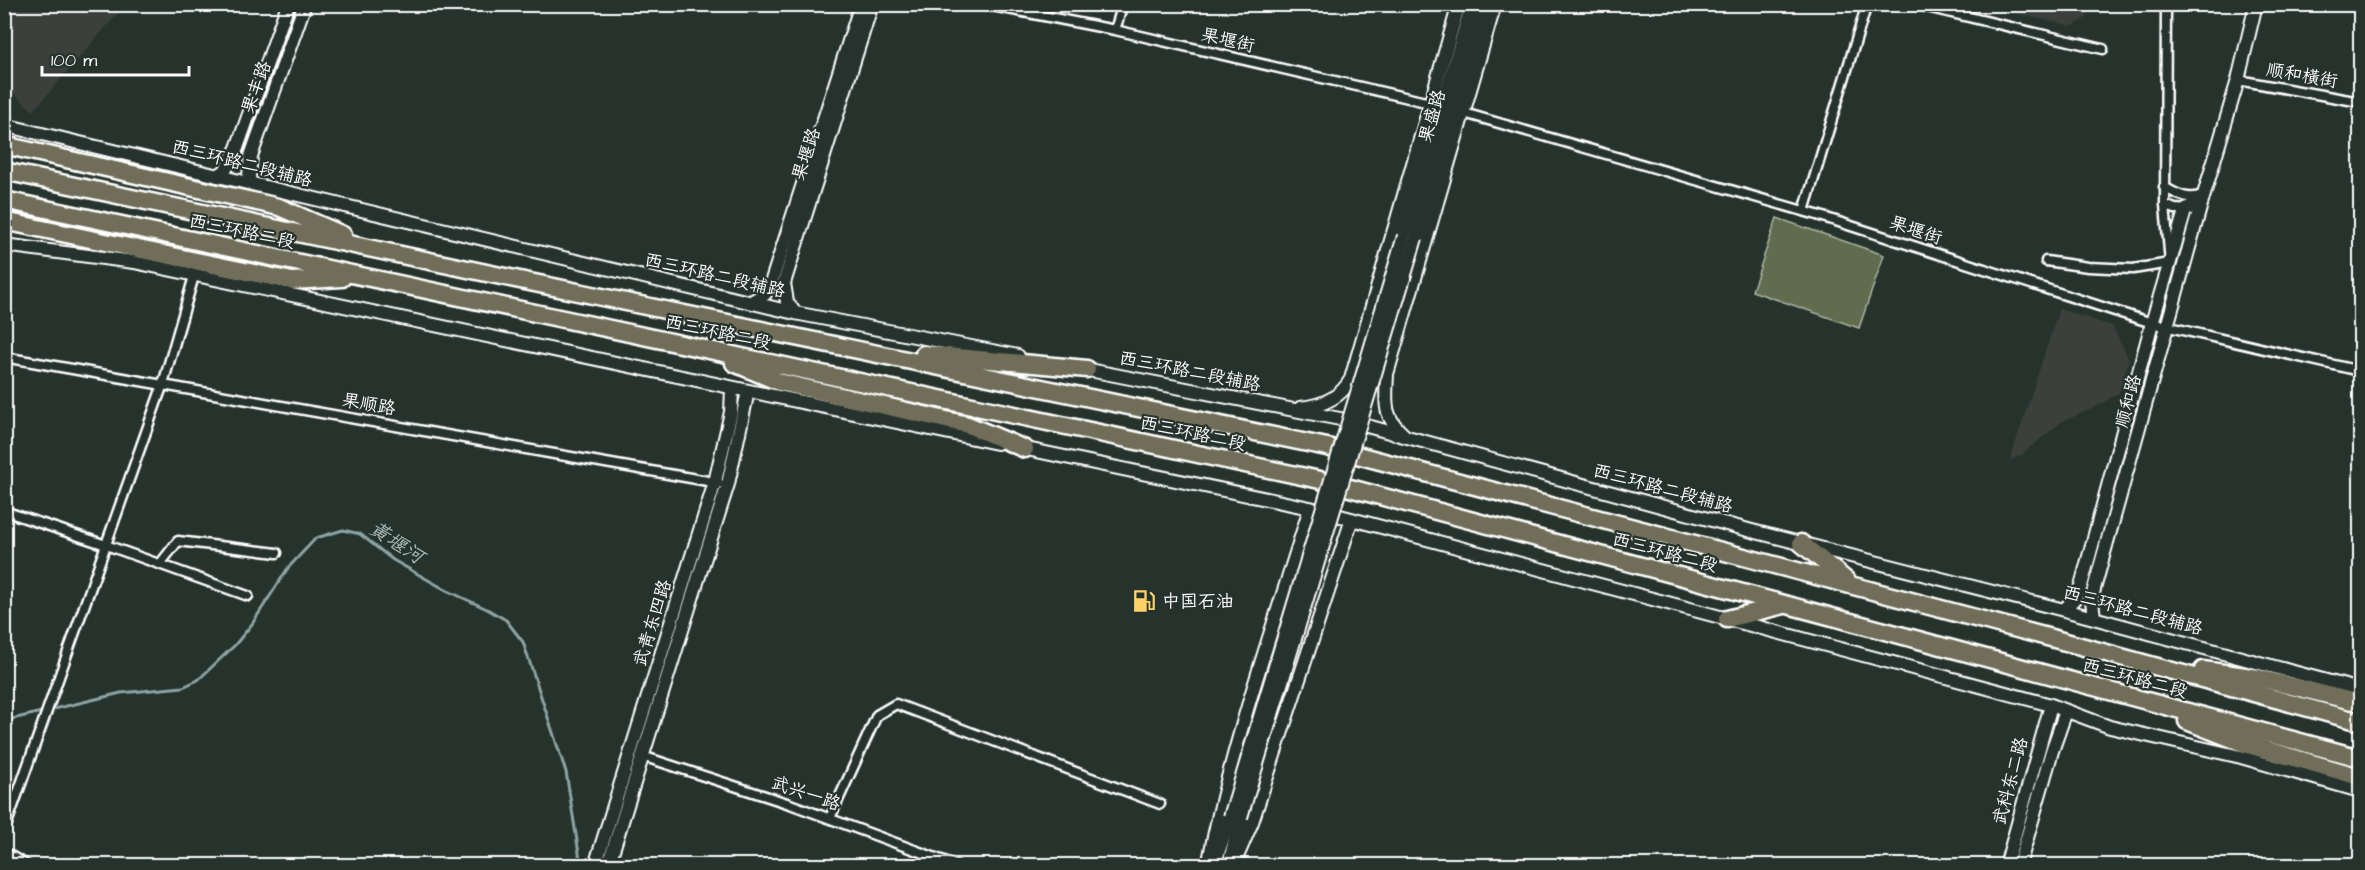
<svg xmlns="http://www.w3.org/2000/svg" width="2365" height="870" font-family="'Architects Daughter','LXGW WenKai TC',sans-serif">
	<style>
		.built { fill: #3a403c }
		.green { fill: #5f6c4e; stroke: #afb6a6; stroke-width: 1.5 }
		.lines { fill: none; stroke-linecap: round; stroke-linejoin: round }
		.stream { stroke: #8ea4a4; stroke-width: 3 }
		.street-casing { stroke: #fff; stroke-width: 13 }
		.secondary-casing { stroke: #fff; stroke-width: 16 }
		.highway-casing { stroke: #fff; stroke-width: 21 }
		.street { stroke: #26332d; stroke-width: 8 }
		.secondary { stroke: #26332d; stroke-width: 12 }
		.highway { stroke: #706e59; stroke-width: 16 }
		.secondary-bridge-casing { stroke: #fff; stroke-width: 16; stroke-linecap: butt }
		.secondary-bridge { stroke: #26332d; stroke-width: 12 }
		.labels { text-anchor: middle; stroke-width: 4.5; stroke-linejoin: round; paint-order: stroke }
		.street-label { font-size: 18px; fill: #fff; stroke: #26332d }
		.poi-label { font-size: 18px; fill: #fff; stroke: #26332d; text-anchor: start }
		.water-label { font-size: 20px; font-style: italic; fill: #abb; stroke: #26332d }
	</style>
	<rect width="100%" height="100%" fill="#26332d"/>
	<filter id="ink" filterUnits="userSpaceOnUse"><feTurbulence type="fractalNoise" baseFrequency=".0167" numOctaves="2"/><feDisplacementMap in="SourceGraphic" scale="12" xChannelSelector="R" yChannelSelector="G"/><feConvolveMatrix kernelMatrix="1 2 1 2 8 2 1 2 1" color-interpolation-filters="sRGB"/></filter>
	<g filter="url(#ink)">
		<path class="built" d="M5,4h120v1l-92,106 -28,-25z
			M1978,5h112l-3,12 -14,9z
			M2059,309l53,17 17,33 -10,34 -23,14 -35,15 -40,33 -11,5z"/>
		<path class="green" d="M1777,218l107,37 -25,73 -107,-37z"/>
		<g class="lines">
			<path class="stream" d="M4,721l117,-28 62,-6 15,-7 37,-35 17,-21 36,-56 28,-30 27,-8 17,4 33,26 53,30 41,19 19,11 17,22 43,130 15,94"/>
			<g class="street-casing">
				<path id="street" d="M982,4l133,26 315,73
					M1914,4l189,45
					M1115,30l8,-26
					M2238,80l122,22
					M1464,113l353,102 335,108 208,48
					M2164,187c12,7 25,14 38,8
					M2165,205l10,4 15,1
					M1804,211l63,-207
					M2046,261l42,6 45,2 37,-6 -5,-58 1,-201
					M4,357l715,126
					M4,511l102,34 142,51
					M160,564l18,-23 99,12
					M642,756l148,48 168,62
					M830,818l47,-103 19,-11 264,100
					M4,832l159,-448 31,-108
					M4,852l24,14"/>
			</g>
			<g class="secondary-casing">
				<path id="secondary" d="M4,125l791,188 223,43
					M217,176l8,-5 12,-23 51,-144
					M250,183l-1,-7 2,-20 54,-152
					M1404,236l68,-232
					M1416,238l67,-234
					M4,245l130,17 863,181
					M751,302l14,-8 7,-14 89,-276
					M795,313l-8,-11 -3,-19 88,-279
					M1079,368l266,52 407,111 312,79 296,80
					M1300,408c21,-2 40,-9 51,-29l108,-375
					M1404,435c-22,-19 -18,-34 -17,-61l108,-370
					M1017,447l293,61 741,197 59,22 131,30 119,34
					M2064,610l11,-12 6,-12 71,-263 33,-112 19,-16
					M2094,618l-2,-18 2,-11 106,-381 38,-128 18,-76
					M1231,856l10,-39
					M1216,859l14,-42
					M595,866l120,-384 16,-70 1,-24
					M608,866l120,-382 20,-93
					M1208,866c23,-122 66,-240 102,-358
					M1233,866l19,-44 100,-303
					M2006,866l45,-161
					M2019,866l33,-115 14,-40"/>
			</g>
			<g class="highway-casing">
				<path id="highway" d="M4,145l275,62 64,28
					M4,171l511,108 812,168 724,191 309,84
					M4,200l1316,280 1040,278
					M4,221l288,60 50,-3
					M924,354l163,15
					M734,363l45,19 189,43 57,24
					M1801,543l46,38
					M1727,619l57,-14
					M2203,670l56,8 101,25
					M2187,721l56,22 117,34"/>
			</g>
			<use href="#street" class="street"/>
			<use href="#secondary" class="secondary"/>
			<use href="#highway" class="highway"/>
			<g class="secondary-bridge-casing">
				<path id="secondary-bridge" d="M1230,817l174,-581
					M1241,817l175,-579"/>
			</g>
			<use href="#secondary-bridge" class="secondary-bridge"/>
		</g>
	</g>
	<defs>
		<g id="fuel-bare" transform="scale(1.8)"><path d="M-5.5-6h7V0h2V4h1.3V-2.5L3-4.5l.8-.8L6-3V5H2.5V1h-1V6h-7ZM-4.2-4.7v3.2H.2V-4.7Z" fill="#ffd166" stroke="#26332d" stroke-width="2.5" paint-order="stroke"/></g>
	</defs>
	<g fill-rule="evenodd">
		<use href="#fuel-bare" x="1144" y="601"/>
	</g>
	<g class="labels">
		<g class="street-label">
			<text transform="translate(1228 40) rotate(13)" y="6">果堰街</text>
			<text transform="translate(2302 75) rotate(10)" y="6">顺和横街</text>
			<text transform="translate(256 87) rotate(-70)" y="6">果丰路</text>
			<text transform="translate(1432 116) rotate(-74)" y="6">果盛路</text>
			<text transform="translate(806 154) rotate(-72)" y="6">果堰路</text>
			<text transform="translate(242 163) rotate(14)" y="6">西三环路二段辅路</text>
			<text transform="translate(1916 230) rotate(18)" y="6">果堰街</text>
			<text transform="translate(242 231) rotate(12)" y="6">西三环路二段</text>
			<text transform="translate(715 275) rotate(13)" y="6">西三环路二段辅路</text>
			<text transform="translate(718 332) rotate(12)" y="6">西三环路二段</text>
			<text transform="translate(1190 371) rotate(11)" y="6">西三环路二段辅路</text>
			<text transform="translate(2128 401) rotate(-75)" y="6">顺和路</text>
			<text transform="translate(369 404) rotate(10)" y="6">果顺路</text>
			<text transform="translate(1193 433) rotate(12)" y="6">西三环路二段</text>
			<text transform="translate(1663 488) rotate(15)" y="6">西三环路二段辅路</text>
			<text transform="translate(1665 552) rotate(15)" y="6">西三环路二段</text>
			<text transform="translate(2133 610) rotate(15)" y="6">西三环路二段辅路</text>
			<text transform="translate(652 623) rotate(-73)" y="6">武青东四路</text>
			<text transform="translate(2135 678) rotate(15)" y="6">西三环路二段</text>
			<text transform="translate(2010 781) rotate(-75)" y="6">武科东二路</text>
			<text transform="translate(806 793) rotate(19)" y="6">武兴一路</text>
		</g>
		<g class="poi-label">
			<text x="1162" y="607">中国石油</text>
		</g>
		<g class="water-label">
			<text transform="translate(397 542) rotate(33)" y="7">黄堰河</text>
		</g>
	</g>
	<rect width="2365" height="870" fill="none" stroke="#26332d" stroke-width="24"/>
	<rect x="12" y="12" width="2341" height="846" fill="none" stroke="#fff" stroke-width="2" filter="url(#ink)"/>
	<path d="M42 66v9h147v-9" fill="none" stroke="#ffffff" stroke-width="3"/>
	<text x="51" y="66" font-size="18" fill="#ffffff" stroke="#26332d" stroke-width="4.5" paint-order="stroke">100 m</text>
</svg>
